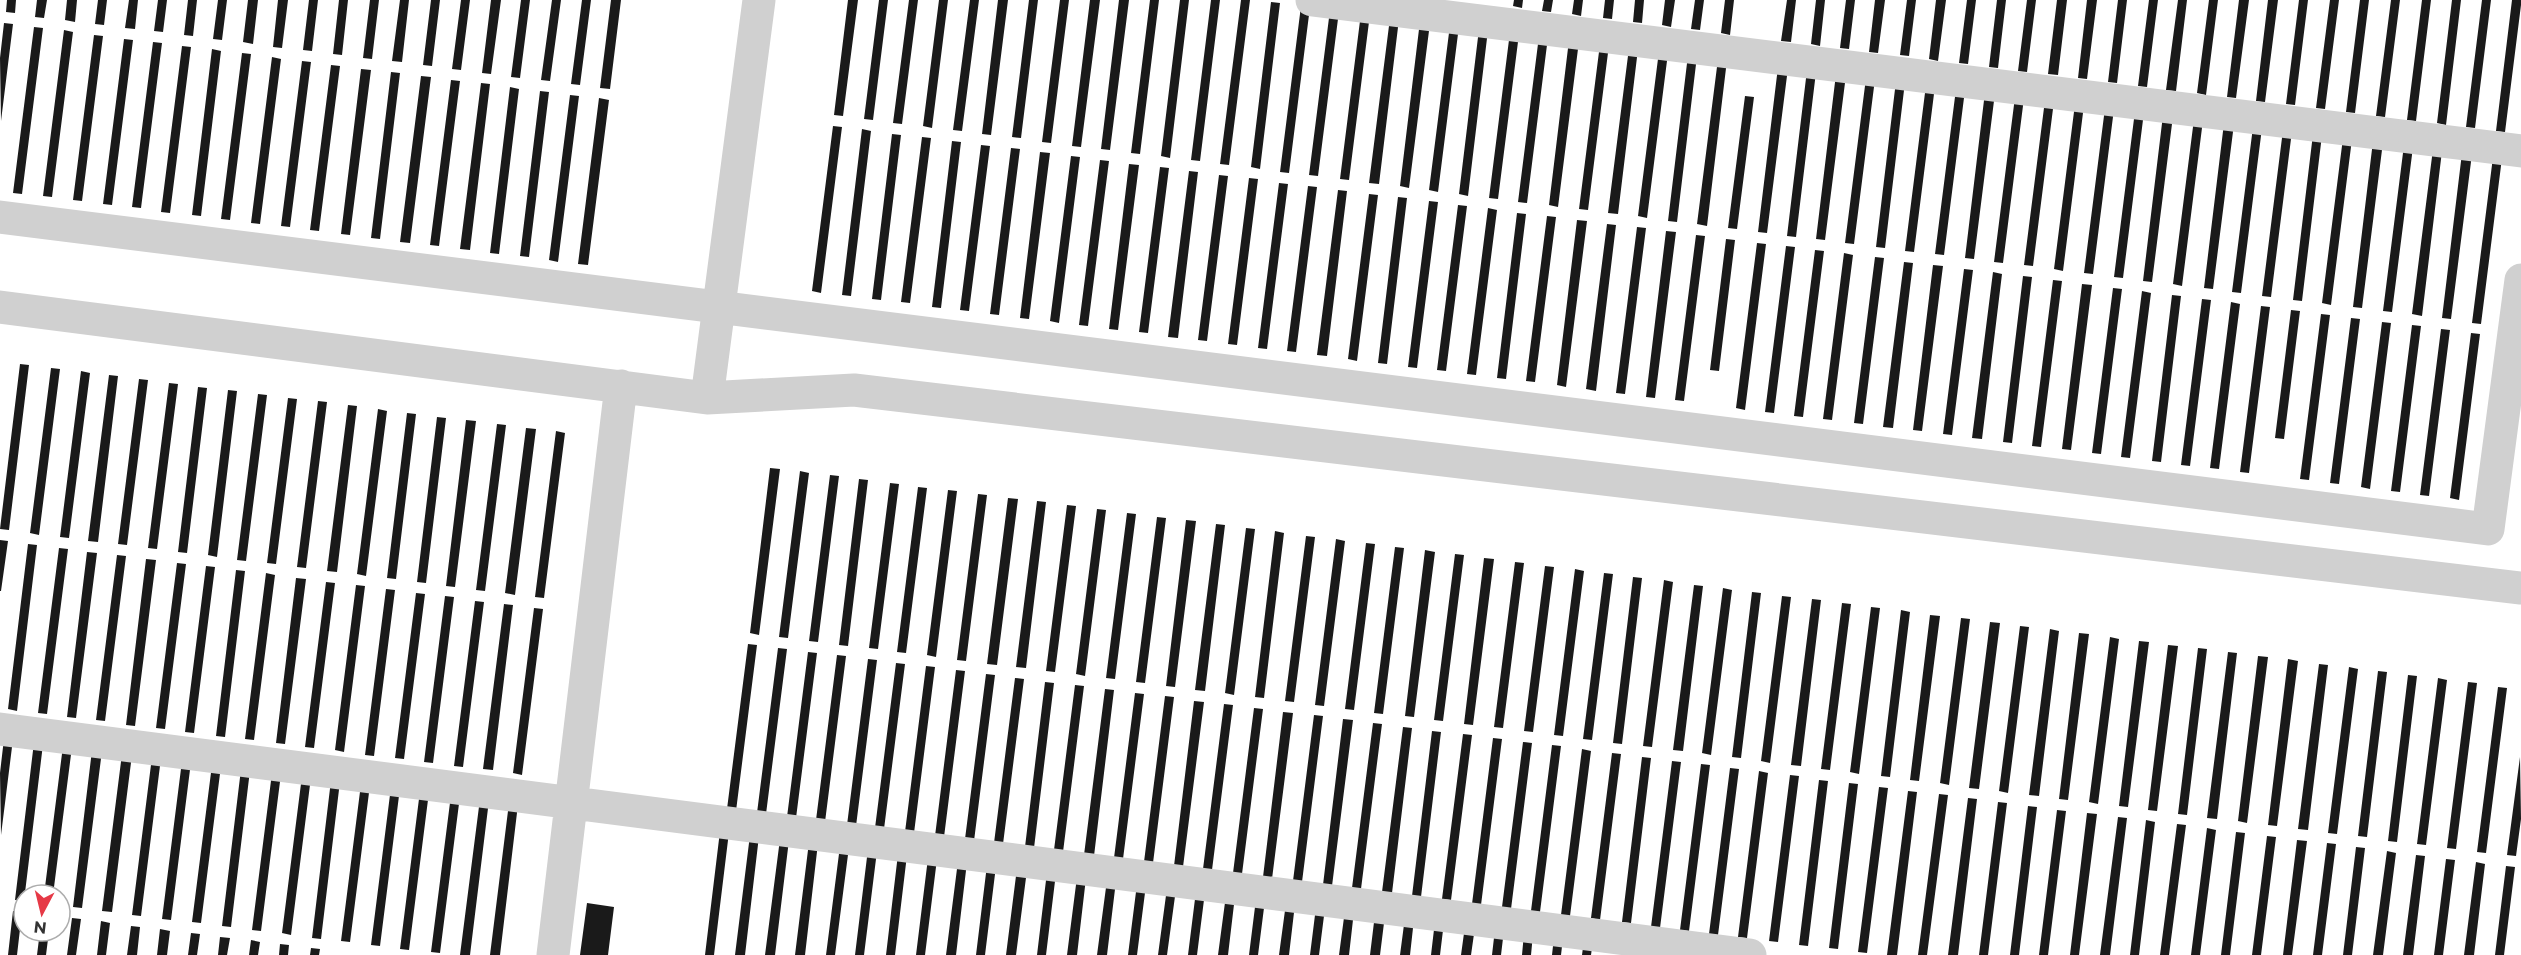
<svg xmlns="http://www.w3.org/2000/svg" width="2521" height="955" font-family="Montserrat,sans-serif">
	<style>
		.building { fill: #1a1a1a }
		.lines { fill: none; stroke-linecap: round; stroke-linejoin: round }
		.minor { stroke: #d0d0d0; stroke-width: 33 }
	</style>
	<rect width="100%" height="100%" fill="#fff"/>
	<path class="building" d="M7,0h9l-1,13 -9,-1z
		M37,0h10l-3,18 -9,-1z
		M67,0h10l-2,22 -10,-2z
		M98,0h9l-3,25 -9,-1z
		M129,0h9l-3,29 -10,-1z
		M158,0h9l-4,32 -9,-1z
		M188,0h9l-4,36 -9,-1z
		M218,0h9l-5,40 -9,-1z
		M248,0h10l-5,44 -10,-2z
		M278,0h10l-6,48 -9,-1z
		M309,0h9l-6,51 -9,-1z
		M339,0h9l-6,55 -9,-1z
		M370,0h9l-7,59 -9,-1z
		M400,0h9l-7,62 -10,-1z
		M431,0h9l-8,66 -9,-1z
		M461,0h9l-9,70 -9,-1z
		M491,0h10l-10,74 -9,-1z
		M521,0h9l-10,78 -9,-1z
		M552,0h9l-11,81 -9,-1z
		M582,0h9l-11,85 -9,-1z
		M611,0h10l-11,89 -10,-1z
		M848,0h10l-15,116 -9,-1z
		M879,0h9l-15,120 -9,-1z
		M909,0h9l-16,124 -9,-1z
		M939,0h9l-16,128 -9,-2z
		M970,0h9l-17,131 -9,-1z
		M998,0h10l-17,135 -9,-1z
		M1029,0h9l-17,138 -9,-1z
		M1060,0h9l-18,143 -9,-1z
		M1090,0h10l-19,147 -9,-1z
		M1119,0h10l-19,150 -9,-1z
		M1150,0h9l-19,154 -9,-1z
		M1180,0h9l-19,158 -9,-2z
		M1211,0h9l-20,161 -9,-1z
		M1241,0h9l-21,165 -9,-1z
		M1514,0h9l-1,8 -9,-2z
		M1544,0h9l-2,12 -9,-1z
		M1574,0h9l-2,16 -9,-2z
		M1605,0h9l-2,19 -9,-1z
		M1635,0h9l-2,23 -9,-1z
		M1665,0h10l-4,27 -9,-2z
		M1695,0h9l-4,30 -9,-1z
		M1725,0h9l-4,35 -9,-2z
		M1787,0h9l-5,42 -10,-1z
		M1816,0h9l-5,46 -9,-2z
		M1846,0h9l-6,49 -9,-1z
		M1875,0h10l-7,53 -9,-1z
		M1907,0h9l-7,56 -9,-1z
		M1936,0h10l-8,61 -9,-2z
		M1967,0h9l-8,64 -9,-1z
		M1997,0h9l-8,68 -9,-1z
		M2027,0h9l-9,72 -9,-1z
		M2057,0h10l-9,75 -10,-1z
		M2087,0h10l-10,79 -9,-1z
		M2118,0h9l-10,83 -9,-1z
		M2149,0h9l-11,87 -9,-1z
		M2178,0h9l-11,91 -10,-1z
		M2209,0h9l-12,95 -9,-2z
		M2239,0h10l-13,98 -9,-1z
		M2268,0h10l-13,102 -9,-1z
		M2299,0h9l-13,105 -9,-1z
		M2330,0h9l-14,109 -9,-1z
		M2360,0h9l-14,113 -9,-1z
		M2391,0h9l-15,117 -9,-1z
		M2422,0h9l-15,121 -9,-1z
		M2452,0h9l-15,125 -9,-2z
		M2482,0h9l-16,128 -9,-1z
		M2512,0h9v5l-16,127 -9,-1z
		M1271,2l9,1 -20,166 -9,-2z
		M1301,6l9,1 -21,166 -9,-1z
		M1330,10l9,1 -21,165 -9,-1z
		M1361,13l9,1 -21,166 -9,-1z
		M1390,18l9,1 -20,165 -10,-1z
		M1420,21l10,2 -21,165 -9,-2z
		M4,23l9,1 -12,97 -1,-63z
		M1450,25l9,1 -21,166 -9,-2z
		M34,27l9,1 -21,166 -9,-1z
		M1479,29l9,1 -20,166 -9,-2z
		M64,30l9,2 -21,165 -9,-1z
		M1510,32l9,2 -21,165 -9,-1z
		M94,35l9,1 -21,165 -9,-1z
		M1539,36l9,1 -21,166 -9,-1z
		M124,39l9,1 -21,165 -9,-1z
		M1569,40l10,1 -21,166 -9,-2z
		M153,42l9,1 -21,165 -9,-1z
		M1600,44l9,1 -21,165 -9,-1z
		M182,46l9,1 -21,166 -9,-1z
		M1629,48l9,1 -20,165 -10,-1z
		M212,49l9,2 -20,165 -9,-1z
		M1659,51l9,2 -21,165 -9,-2z
		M242,53l9,1 -21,166 -9,-1z
		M1688,55l9,1 -20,166 -9,-1z
		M272,57l9,2 -21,165 -9,-1z
		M1718,59l9,1 -20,166 -10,-2z
		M302,61l9,1 -21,165 -9,-1z
		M331,65l9,1 -21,165 -9,-1z
		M1778,67l10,1 -21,165 -9,-1z
		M361,69l10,1 -21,165 -9,-1z
		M1807,70l9,2 -20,165 -9,-1z
		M391,72l9,1 -20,166 -9,-1z
		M1836,74l10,1 -21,165 -9,-1z
		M421,76l10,1 -21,166 -10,-1z
		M1866,78l9,1 -21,165 -9,-1z
		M451,80l9,1 -21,165 -9,-1z
		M1896,81l9,1 -20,166 -9,-1z
		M481,83l9,1 -20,166 -10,-1z
		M1926,85l9,1 -21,166 -9,-1z
		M510,87l9,2 -20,165 -9,-1z
		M1956,89l9,1 -21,165 -9,-1z
		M540,91l9,1 -20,165 -9,-1z
		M1985,92l10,1 -21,166 -9,-1z
		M570,95l9,1 -21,166 -9,-2z
		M1745,96l9,1 -17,132 -9,-1z
		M2015,97l9,1 -21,165 -9,-1z
		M599,98l10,2 -21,165 -10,-1z
		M2045,100l9,1 -21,165 -9,-1z
		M2075,104l9,1 -21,166 -9,-2z
		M2105,108l9,1 -21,165 -9,-1z
		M2135,111l9,1 -21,166 -9,-1z
		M2163,115l10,1 -21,166 -9,-1z
		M2194,119l9,1 -21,166 -9,-2z
		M2224,123l10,1 -21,165 -9,-1z
		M833,126l9,1 -21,166 -9,-2z
		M2253,127l9,1 -21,165 -9,-1z
		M862,129l9,2 -20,165 -9,-1z
		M2283,130l9,1 -21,166 -9,-1z
		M892,134l9,1 -20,165 -9,-1z
		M2313,134l9,1 -20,166 -9,-1z
		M922,137l9,1 -21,165 -9,-1z
		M2343,138l9,1 -21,166 -9,-2z
		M952,141l9,1 -20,166 -9,-1z
		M2373,141l10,1 -21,166 -9,-1z
		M981,145l9,1 -21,165 -9,-1z
		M2404,145l9,2 -21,165 -9,-1z
		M1011,148l9,1 -21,166 -9,-1z
		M2433,149l9,2 -20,165 -10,-2z
		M1040,152l10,1 -21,166 -9,-1z
		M2462,153l10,1 -21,165 -9,-1z
		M1071,156l9,1 -21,166 -9,-2z
		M2493,157l9,1 -21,166 -9,-1z
		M1100,160l9,1 -21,165 -9,-1z
		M1129,164l10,1 -21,165 -9,-1z
		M1160,167l9,1 -21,165 -9,-1z
		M1189,171l9,1 -20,166 -10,-1z
		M1219,175l9,1 -21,165 -9,-1z
		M1249,178l9,1 -21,166 -9,-1z
		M1279,183l9,1 -21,165 -9,-1z
		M1308,186l9,1 -21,165 -9,-1z
		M1338,190l9,1 -20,165 -10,-1z
		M1369,194l9,1 -21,166 -9,-2z
		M1398,197l9,1 -20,166 -9,-1z
		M1429,201l9,1 -21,166 -9,-1z
		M1458,205l9,1 -21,165 -9,-1z
		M1488,208l9,2 -21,165 -9,-1z
		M1517,213l9,1 -20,165 -9,-1z
		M1547,216l9,1 -21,165 -9,-1z
		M1577,220l10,1 -21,166 -9,-2z
		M1607,224l9,1 -20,166 -10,-2z
		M1637,227l9,1 -21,166 -9,-1z
		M1666,231l10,1 -21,166 -9,-1z
		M1696,235l9,1 -21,165 -9,-1z
		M1726,239l9,1 -16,131 -9,-1z
		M1757,243l9,1 -21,166 -9,-2z
		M1786,246l9,1 -21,166 -9,-1z
		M1815,250l9,1 -21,166 -9,-1z
		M1844,253l9,2 -21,165 -9,-1z
		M1875,257l9,1 -21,166 -9,-1z
		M1904,262l9,1 -20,165 -10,-1z
		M1933,265l10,1 -21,165 -9,-1z
		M1964,269l9,1 -21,165 -9,-1z
		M1993,272l9,2 -20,165 -10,-1z
		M2023,276l9,1 -20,166 -9,-1z
		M2053,280l9,1 -21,166 -9,-1z
		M2082,284l10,1 -21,165 -9,-1z
		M2113,288l9,1 -21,165 -9,-1z
		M2142,291l9,2 -21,165 -9,-1z
		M2172,295l9,1 -20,166 -9,-1z
		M2202,299l9,1 -21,166 -9,-1z
		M2231,302l9,2 -21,165 -9,-1z
		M2261,306l9,1 -21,166 -9,-1z
		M2291,310l9,1 -16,128 -9,-1z
		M2321,314l9,1 -21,165 -9,-1z
		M2351,318l9,1 -21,165 -9,-1z
		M2382,322l9,1 -21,166 -9,-2z
		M2412,325l9,1 -21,166 -9,-1z
		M2441,329l9,1 -21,166 -9,-1z
		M2471,333l9,1 -21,166 -9,-2z
		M20,364l9,1 -20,165 -9,-1z
		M51,368l9,1 -21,166 -9,-2z
		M81,371l9,2 -21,165 -9,-1z
		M109,375l9,1 -20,166 -10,-1z
		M139,379l9,1 -21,165 -9,-1z
		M169,383l9,1 -21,165 -9,-1z
		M198,387l9,1 -20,165 -9,-1z
		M228,390l9,1 -20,166 -9,-2z
		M258,394l9,1 -21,166 -9,-1z
		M288,398l9,1 -21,165 -9,-1z
		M318,401l9,1 -21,166 -9,-1z
		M348,405l9,1 -20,166 -10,-1z
		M378,409l9,2 -21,165 -9,-2z
		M407,413l9,1 -20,165 -9,-1z
		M437,417l9,1 -20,165 -9,-1z
		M466,420l10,1 -21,166 -9,-1z
		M497,424l9,1 -21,166 -9,-1z
		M526,428l10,1 -21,166 -10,-2z
		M556,431l9,2 -21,165 -9,-1z
		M770,468l10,1 -21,166 -9,-2z
		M800,471l9,2 -21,165 -9,-1z
		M830,475l9,1 -21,166 -9,-1z
		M859,479l9,1 -20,166 -9,-1z
		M890,483l9,1 -21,165 -9,-1z
		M918,487l9,1 -21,165 -9,-1z
		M948,490l9,1 -21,166 -9,-2z
		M978,494l9,1 -21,166 -9,-1z
		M1008,498l10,1 -21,166 -10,-1z
		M1037,501l9,1 -20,166 -10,-1z
		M1067,505l9,1 -21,166 -9,-1z
		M1097,509l9,1 -21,166 -9,-2z
		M1127,513l9,1 -21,165 -9,-1z
		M1157,517l9,1 -21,165 -9,-1z
		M1186,520l10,1 -21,166 -9,-1z
		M1216,524l9,1 -20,166 -10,-1z
		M1246,528l9,1 -21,166 -9,-2z
		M1275,531l9,2 -20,165 -9,-1z
		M1306,536l9,1 -21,165 -9,-1z
		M1336,539l9,2 -21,165 -9,-1z
		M0,540l8,1 -7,50h-1z
		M1366,543l9,1 -21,166 -9,-1z
		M28,544l9,1 -20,166 -9,-2z
		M1395,547l9,1 -21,166 -9,-1z
		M59,548l9,1 -21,165 -9,-1z
		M1425,550l10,2 -21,165 -9,-1z
		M87,552l10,1 -21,165 -9,-1z
		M1455,554l9,1 -21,166 -9,-1z
		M117,555l9,1 -21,165 -9,-1z
		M1484,558l10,1 -21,166 -9,-1z
		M146,559l10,1 -21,166 -9,-1z
		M1515,562l9,1 -21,165 -9,-1z
		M177,563l9,1 -21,165 -9,-1z
		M206,566l9,1 -21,166 -9,-1z
		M1545,566l9,1 -21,165 -9,-1z
		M1575,569l9,2 -21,165 -9,-1z
		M236,570l9,1 -20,166 -9,-1z
		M266,573l9,2 -21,165 -9,-1z
		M1604,573l9,1 -21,166 -9,-1z
		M1633,577l9,1 -20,166 -9,-1z
		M296,578l10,1 -21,165 -9,-1z
		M1664,580l9,2 -21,165 -9,-1z
		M326,582l9,1 -21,165 -9,-1z
		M356,585l9,1 -21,166 -9,-2z
		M1694,585l9,1 -20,165 -10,-1z
		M1723,588l9,2 -21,165 -9,-2z
		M386,589l9,1 -21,166 -9,-1z
		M1752,592l9,1 -20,165 -9,-1z
		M416,593l9,1 -21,165 -9,-1z
		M445,596l9,1 -21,166 -9,-1z
		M1782,596l9,1 -21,166 -9,-2z
		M1812,599l9,1 -20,166 -10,-1z
		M475,601l9,1 -21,165 -9,-1z
		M1842,603l9,1 -21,166 -9,-1z
		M504,604l9,1 -20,165 -10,-1z
		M1871,607l9,1 -21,166 -9,-2z
		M534,608l9,1 -21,166 -9,-2z
		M1901,610l9,2 -20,165 -9,-1z
		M1930,615l10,1 -21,165 -9,-1z
		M1961,618l9,1 -21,166 -9,-2z
		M1990,622l10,1 -21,166 -10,-1z
		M2020,626l9,1 -21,166 -9,-2z
		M2050,629l9,2 -20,165 -10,-1z
		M2079,633l10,1 -21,166 -9,-1z
		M2110,637l9,2 -21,165 -9,-2z
		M2139,641l10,1 -21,165 -9,-1z
		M748,644l9,1 -21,166 -9,-2z
		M2168,645l10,1 -21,165 -9,-1z
		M778,648l9,1 -21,165 -9,-1z
		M2198,648l9,1 -20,166 -9,-1z
		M808,652l9,1 -21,165 -9,-1z
		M2228,652l9,1 -20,166 -10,-1z
		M837,655l9,1 -21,166 -9,-2z
		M2258,656l10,1 -21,166 -9,-2z
		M868,659l9,1 -21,166 -9,-1z
		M2288,659l10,2 -21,165 -9,-1z
		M896,663l9,1 -21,165 -9,-1z
		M2319,664l9,1 -20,165 -10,-1z
		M926,666l9,1 -21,166 -9,-1z
		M2349,667l9,2 -21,165 -9,-1z
		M956,670l9,1 -21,166 -9,-1z
		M2378,671l9,1 -20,165 -9,-1z
		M986,674l9,1 -21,166 -9,-2z
		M2408,675l9,1 -20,166 -9,-1z
		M1015,678l9,1 -21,165 -9,-1z
		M2438,678l9,2 -21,165 -9,-1z
		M1045,682l9,1 -20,165 -9,-1z
		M2468,682l9,1 -21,166 -9,-1z
		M1075,685l9,1 -21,166 -9,-2z
		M2498,687l9,1 -21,165 -9,-1z
		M1105,689l9,1 -20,166 -10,-1z
		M1135,693l9,1 -21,165 -9,-1z
		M1165,696l9,1 -21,166 -9,-1z
		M1194,701l10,1 -21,165 -9,-1z
		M1224,704l9,1 -21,165 -9,-1z
		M1254,708l9,1 -21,165 -9,-1z
		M1283,712l10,1 -21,166 -9,-2z
		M1314,715l9,1 -21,166 -9,-1z
		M1343,719l10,1 -21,166 -9,-1z
		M1373,723l9,1 -21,165 -9,-1z
		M1403,727l9,1 -20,165 -10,-1z
		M5,730l9,1 -13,104 -1,-62z
		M1432,731l9,1 -20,165 -9,-1z
		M35,734l9,2 -20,165 -9,-1z
		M1463,734l9,1 -21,165 -9,-1z
		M64,738l9,1 -20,156h-9z
		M1493,738l9,1 -21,166 -9,-1z
		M93,742l10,1 -21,165 -9,-1z
		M1523,742l9,1 -21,166 -9,-2z
		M1552,745l9,1 -21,166 -9,-1z
		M123,746l10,1 -21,165 -10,-1z
		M153,749l9,1 -21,166 -9,-1z
		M1582,749l9,2 -21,165 -9,-1z
		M183,753l9,1 -21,166 -9,-1z
		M1612,753l9,1 -21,166 -9,-2z
		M213,757l9,1 -21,165 -9,-1z
		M1642,757l9,1 -20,165 -9,-1z
		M2520,757l1,62 -5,37 -9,-1z
		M242,761l9,1 -20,165 -9,-1z
		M1672,761l9,1 -21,166 -9,-1z
		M1701,764l9,1 -21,166 -9,-1z
		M273,765l9,1 -21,165 -9,-1z
		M303,768l9,1 -21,166 -9,-2z
		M1730,768l9,1 -21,166 -9,-1z
		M1759,771l9,2 -21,165 -9,-1z
		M332,772l9,1 -20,166 -9,-1z
		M1790,775l9,1 -21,166 -9,-1z
		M362,776l9,1 -21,165 -9,-1z
		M392,779l9,1 -21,166 -9,-1z
		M1819,780l9,1 -20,165 -9,-1z
		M421,783l9,1 -21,166 -9,-1z
		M1849,783l9,1 -20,165 -9,-1z
		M452,787l9,1 -21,165 -9,-1z
		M1879,787l9,1 -21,165 -9,-1z
		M481,791l9,1 -20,163h-10z
		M1908,791l9,1 -20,163h-10z
		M1939,794l9,1 -21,160h-9z
		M510,795l9,1 -19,159h-10z
		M1968,798l9,1 -19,156h-10z
		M1998,802l9,1 -19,152h-9z
		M2028,806l9,1 -18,148h-9z
		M2057,810l9,1 -18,144h-9z
		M2087,813l10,1 -18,141h-9z
		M2118,817l9,1 -17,137h-10z
		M2146,820l9,2 -16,133h-9z
		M2177,824l9,1 -17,130h-9z
		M2207,828l9,2 -16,125h-9z
		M720,831l9,1 -15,123h-9z
		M2236,832l9,1 -15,122h-9z
		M750,835l9,1 -14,119h-10z
		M2267,836l9,1 -15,118h-9z
		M780,839l9,1 -14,115h-10z
		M2297,840l10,1 -15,114h-9z
		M809,842l9,1 -13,112h-10z
		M2327,843l9,1 -14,111h-9z
		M840,846l9,1 -14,108h-9z
		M2356,847l9,1 -13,107h-9z
		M868,849l9,2 -13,104h-9z
		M2387,851l9,2 -13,102h-10z
		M898,854l9,1 -12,100h-9z
		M2416,855l9,1 -12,99h-10z
		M928,858l9,1 -12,96h-9z
		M2446,859l9,1 -12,95h-9z
		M958,861l9,1 -11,93h-10z
		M2476,862l9,2 -11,91h-10z
		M987,865l9,1 -11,89h-9z
		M2506,866l9,1 -11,88h-9z
		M1017,868l10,2 -11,85h-10z
		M1047,872l9,1 -10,82h-9z
		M1077,877l9,1 -9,77h-10z
		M1107,880l9,1 -9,74h-10z
		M1137,884l9,1 -9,70h-9z
		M1167,888l9,1 -9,66h-9z
		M1196,891l9,1 -8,63h-9z
		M1226,895l9,1 -7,59h-10z
		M1256,899l9,1 -7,55h-9z
		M587,903l27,4 -6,48h-28z
		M1286,903l9,1 -6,51h-10z
		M1316,907l9,1 -6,47h-9z
		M1345,910l9,1 -5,44h-10z
		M13,911l9,1 -5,43h-9z
		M1375,914l10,1 -5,40h-10z
		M1405,917l9,2 -4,36h-10z
		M72,918l9,1 -5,36h-9z
		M101,921l9,2 -4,32h-9z
		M1435,921l9,1 -4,33h-9z
		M131,926l9,1 -3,28h-10z
		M1465,926l10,1 -4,28h-10z
		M160,929l10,2 -3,24h-10z
		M1495,929l9,1 -3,25h-9z
		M40,931h9l-3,24h-9z
		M191,933l9,1 -3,21h-9z
		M1524,933l9,1 -2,21h-9z
		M220,937l10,1 -3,17h-9z
		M1554,937l9,1 -2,17h-9z
		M251,940l9,2 -2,13h-9z
		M1584,940l9,1 -2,14h-9z
		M280,944l9,1 -1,10h-9z
		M311,948l9,1 -1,6h-9z"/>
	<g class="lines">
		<path class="minor" d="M1312,0l1209,151
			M0,217l2488,312 33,-249
			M0,307l707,91 147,-8 1667,198
			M707,398l52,-398
			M0,729l1750,226
			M553,955l68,-569"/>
	</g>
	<g transform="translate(42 913) rotate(187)"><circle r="28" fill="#ffffff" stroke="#adadad" stroke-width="1.5"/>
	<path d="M0-4.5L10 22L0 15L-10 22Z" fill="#e63946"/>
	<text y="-9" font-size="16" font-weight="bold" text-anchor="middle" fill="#333333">N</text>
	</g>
</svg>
